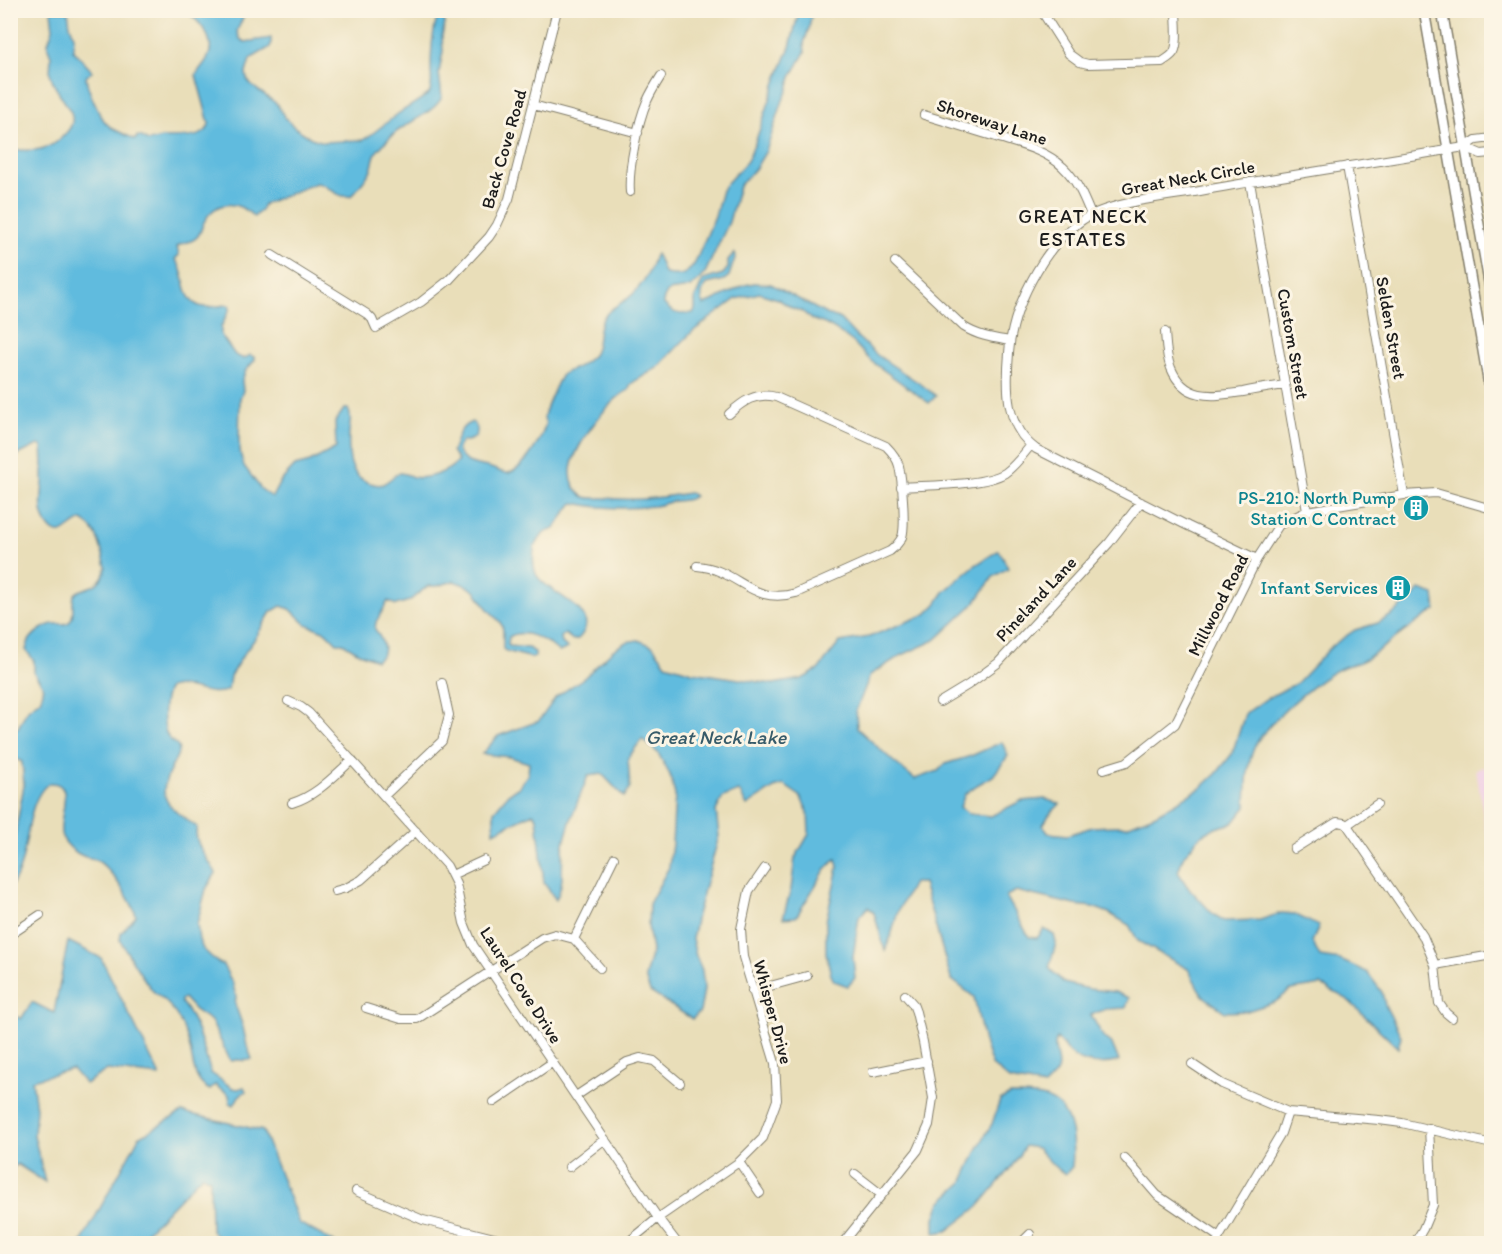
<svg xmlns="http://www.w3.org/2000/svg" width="1502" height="1254" font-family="Itim,sans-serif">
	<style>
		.built { fill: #f0d0e5 }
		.water { fill: #61bbde; stroke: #3e6c7d; stroke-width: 1.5 }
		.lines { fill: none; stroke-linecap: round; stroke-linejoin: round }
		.minor-casing { stroke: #827d6a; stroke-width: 10 }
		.major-casing { stroke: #827d6a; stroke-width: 12 }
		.minor { stroke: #fff; stroke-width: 8 }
		.major { stroke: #fff; stroke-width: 9 }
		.labels { text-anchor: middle; stroke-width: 6; stroke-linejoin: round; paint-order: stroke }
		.street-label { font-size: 18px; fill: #1c1c1c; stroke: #fcf5e5 }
		.culture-label { font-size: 18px; fill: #0d838f; stroke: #fcf5e5; text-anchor: end }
		.neighbourhood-label { font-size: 20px; letter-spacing: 1.5px; fill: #1c1c1c; stroke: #fcf5e5 }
		.water-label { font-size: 20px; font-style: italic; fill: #385c6a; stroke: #fcf5e5 }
	</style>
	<rect width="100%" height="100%" fill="#fcf5e5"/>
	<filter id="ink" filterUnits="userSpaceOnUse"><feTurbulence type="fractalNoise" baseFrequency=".0167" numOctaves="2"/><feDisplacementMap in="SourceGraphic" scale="12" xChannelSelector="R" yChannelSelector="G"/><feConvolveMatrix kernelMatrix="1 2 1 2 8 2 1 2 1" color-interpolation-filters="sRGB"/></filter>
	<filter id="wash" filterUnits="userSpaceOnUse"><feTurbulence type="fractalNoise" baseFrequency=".008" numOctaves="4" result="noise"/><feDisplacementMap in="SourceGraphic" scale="24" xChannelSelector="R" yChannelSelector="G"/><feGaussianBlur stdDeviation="1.35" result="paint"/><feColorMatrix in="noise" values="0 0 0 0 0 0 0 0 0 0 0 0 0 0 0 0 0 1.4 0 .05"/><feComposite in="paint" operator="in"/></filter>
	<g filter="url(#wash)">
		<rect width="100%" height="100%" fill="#e9deb9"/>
		<path class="built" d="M1491,766h1l-1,69 -5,-3 -10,-63z"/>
		<path class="water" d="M51,11h17l2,14 4,11 -1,14 19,21 -6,6c1,11 13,40 22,48 7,6 17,9 26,14h2l1,-3 5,1 6,4c5,-1 10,-2 14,-3 14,-1 46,3 47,-15l-13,-48c3,-6 8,-10 11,-16 11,-18 -8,-39 -22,-48h61l-9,20 3,8 5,3 26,-4v7l-2,3 -19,11 -4,14 1,6 4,6 26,19 7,12 10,11 17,11 13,4 39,-2 5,-3 31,-24 30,-19c4,-8 2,-16 2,-24 0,-17 1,-38 7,-54l6,4 1,3 -3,13 1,15 -4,22 3,24c-7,14 -27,22 -40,31 -8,5 -17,14 -24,22 -5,6 -4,10 -6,17 -1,5 -18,28 -22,29 -14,3 -22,-13 -34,-13l-52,21 -3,6 -7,7c-18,-18 -39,-17 -51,7 -2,5 -2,9 -6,13 -6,7 -15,4 -20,10l2,8 -4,4c2,3 4,5 5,8 6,14 4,38 24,40 9,1 17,-2 25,-2l1,3 -9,19v8l14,20 9,4 6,-4 4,2 1,3 -9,10 -4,10 1,11 -3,7 -1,44 2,14 3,10 17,23 11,8 8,-15 15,-16 15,-4 26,-14 -1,-26 9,-13h4c4,7 2,15 1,23 -1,19 -2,44 21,51 4,1 9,3 13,1 6,-3 10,-8 16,-11 5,0 9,2 14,4 13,3 36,-5 45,-16l-6,-10c6,-12 6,-24 20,-29 11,8 3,20 -10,19l-5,9c7,14 16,14 30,17 7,1 15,7 22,6 15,-4 32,-33 36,-47 2,-7 -1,-2 -1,-9 0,-5 14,-37 18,-42 3,-4 7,-4 12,-6 5,-3 15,-9 19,-14 7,-9 3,-25 9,-35 7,-13 21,-16 31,-26 7,-7 14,-18 18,-27 2,-5 2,-9 5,-13 4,5 5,14 9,20 15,3 21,2 30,-11l20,-47 7,-26 5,-7 20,-22 8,-18 22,-64 13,-32 9,-36h13l-3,17 -5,15 1,9 -14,25 -3,13 -5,10 -17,51 -11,18 -16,17 -10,36 -24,51 -8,9 -7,5 -7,2 -15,2 -4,7 -1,5c10,11 15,12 30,10l2,-4v-11l8,-18 20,-6 5,-6v-8l6,-7 2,2 -7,21 -5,4 -17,4c-5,6 -7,14 -3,21l41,-20 9,-2 17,1 55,30 13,4 15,16 23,21 45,30 14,11 -7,7 -58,-42 -18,-19 -14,-10 -14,-8 -14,-5 -8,-7 -11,-4 -14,-9 -19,-6 -23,6 -44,33 -35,36 -22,13 -5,4 -1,5c-19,7 -57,59 -58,80 -1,10 4,22 14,27 5,2 12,1 18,1 14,1 28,2 41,1 15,-1 31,-4 46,-6l4,3c-5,5 -11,4 -18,5 -7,1 -15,4 -22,5 -27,3 -53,3 -80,-3l-2,1 -18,25 -10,4 -10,14v3c-1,7 -1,17 2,24 11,21 71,36 42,65l-5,1 -8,-6 -4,3 1,6 6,5 -9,4c-12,-11 -34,-25 -50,-15l-1,7 1,2 19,2 7,4v5l-3,1 -26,-7 -3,-2v-20l-3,-7 -13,-14 -11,-16 -9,-6 -13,-5 -17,5h-9l-19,15 -13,4 -8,-4 -12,21 -1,7c7,11 15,23 1,31l-19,-8 -14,-9h-6l-11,-11 -20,-8 -16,-15 -9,-3 -10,6 -17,28 -11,15 -13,21 -2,14c-20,9 -41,-9 -59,-2 -7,10 -7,39 -1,49 2,4 8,6 10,10 2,4 -1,9 -3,13 -4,9 -11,20 -11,31 1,17 21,27 33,36 -5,15 11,32 19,46l-10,16 -9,35 2,16 4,9 14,13 6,3 10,19 3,13 -1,7 8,23 4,19 5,13c-6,4 -13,-1 -20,2l-2,-1 -19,-39 -16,-11 -11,-12 -3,2v2c18,24 21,43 30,71l22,15 5,1 6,-2 2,4 -7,5 -5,9 -4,-2 -1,-8c-3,-4 -10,-5 -13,-10l-3,1 -3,4c-20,-9 -16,-35 -23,-52 -5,-15 -13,-29 -24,-39 -3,-3 -8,-5 -11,-9 -12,-15 -22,-33 -32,-50l1,-7 15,-17c-3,-14 -27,-50 -40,-56 -4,-2 -9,-2 -13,-4 -8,-3 -17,-11 -21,-19 -7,-15 17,-56 -13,-54 -27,20 -17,75 -38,103v-30l13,-71 -2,-23 -11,-6v-27l7,-1 8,-16 3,-4 11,-8 3,-8 -1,-8 -8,-11v-12l-8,-11c1,-4 2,-9 5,-12 5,-6 16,-14 23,-14 5,-1 10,1 14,-1 8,-5 3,-19 6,-27 4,-11 27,-3 32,-29 -5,-18 -7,-37 -24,-47 -8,3 -15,11 -21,13 -5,1 -9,-2 -12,-6 -11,-14 -7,-30 -6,-46 0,-12 0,-23 -1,-34l-3,-2 -3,1 -18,9 -7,6v-312c21,3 40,2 54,-15 7,-7 9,-13 6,-22l-17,-27 -4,-12 1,-17 -3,-8v-5l5,-14z
			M999,550l9,18 -15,9 -18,26 -40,37 -35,16 -30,19 -14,36 1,17 37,34 21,17 23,-8 7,-7 26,-8 31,-14 6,14 -15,20 -16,9 -12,9 -5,13 10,7 21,2 30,-15 24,-2 15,5 -11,11 -6,10 5,8 20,2 24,-8 23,-1h12l29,-12 45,-26 15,-14 16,-20 13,-40 21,-15 31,-16 36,-38 22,-15 23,-7 14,-8 28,-25 14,5 2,15c-26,15 -47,35 -72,50 -6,4 -12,4 -18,6 -25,9 -81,58 -92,82 -8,20 -7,39 -8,59l-13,16 -21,6 -13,8 -16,20 -5,15 9,14 26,28 11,7 36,-1 21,-7 13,1 25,12 -7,16 8,15 20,3 27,12 15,20 3,13 16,31 -3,12 -51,-49 -26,-14 -30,5 -16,12 -28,9 -22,1 -23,-17 -14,-26 -50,-28 -9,-16 -20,-12 -16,-6 -18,-2 -59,-14 -10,5 23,41 8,1 7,-9 10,6 2,8 -7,25 15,15 25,6 26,3 14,6 -3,10 -20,1 -15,6 13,23 8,6 7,17c-16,5 -37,4 -49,-8 -5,-5 -9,-11 -13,-15 -6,11 4,22 0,33 -2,5 -9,11 -13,15l-35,-6 -17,-15 -8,-23 -10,-45 -23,-18 -28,-96h-10l-15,28 -7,25 -6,15 -11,-38 -6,-6 -9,10 -6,40 2,21 -7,8 -14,-5 -3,-6 -5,-22v-32l12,-54 -2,-8 -11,11 -29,47 -13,1 8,-29 4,-31 14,-24 -1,-22 -8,-16 -16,-11 -10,3 -27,18 -8,-15 -16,6 -7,14 3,25 -22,79 -5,24 4,17 6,14 2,19 -4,23 -8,7 -42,-27 -5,-15 7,-26 -4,-25 1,-22 20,-37 3,-23 3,-49 -5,-20 -12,-22 -16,-14 -14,19 2,30 -6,9 -22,-23 -14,2c-8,20 -20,47 -24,68 -4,19 2,37 -8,56l-12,-17 -7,-65 -4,-5 -39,19v-21l14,-17 11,-7 9,-13 1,-11 -19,-6 -28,-3 16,-18 41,-15 17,-24 29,-20 28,-27 13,-8 12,-2 15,6 13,18 26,8 81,12 29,-5 16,-9 22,-28 29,-5 57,-23 10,-10 8,-12 18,-16 12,-10z
			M68,941l33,17 59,118 -53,-6 -22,14 -13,-15 -40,11 4,28 -2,27 11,47 -28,-18 -6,6v-156l10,5 11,-17 22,11z
			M1010,1095c10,0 29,0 38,4 26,10 26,46 24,68l-7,7 -11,-8 -17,-18 -12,-2 -13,20 -34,41 -31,24 -12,2v-15l6,-16 21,-19 16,-35 14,-24 8,-24z
			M182,1112l81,19 36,92 36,20h-113l-11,-13 -1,-51 -8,-4 -66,68h-55l58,-106z"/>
	</g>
	<g filter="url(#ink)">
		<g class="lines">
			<g class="minor-casing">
				<path id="minor" d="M1041,10l28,44 11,8 8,2 74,-2c4,-3 9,-5 12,-10 5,-9 2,-31 2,-42
					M533,105l105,28
					M924,115c24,7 48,15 72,22 22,7 50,13 67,30 14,13 21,31 28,48
					M1465,147l16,7 11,-1
					M1347,166l57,329
					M1250,182l57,329
					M630,192c-2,-23 8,-70 17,-91 4,-9 9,-17 14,-25
					M272,255l95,59 5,5 4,9 45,-26 28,-22 40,-43 8,-12 12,-26 48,-189
					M895,262l69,65c14,9 29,11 46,14
					M1165,332c1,12 1,25 6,36 14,34 43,28 72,24 14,-3 28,-5 42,-7
					M901,487c27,-2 82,-1 104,-14 10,-7 18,-18 26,-28
					M1257,559l-69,-33 -152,-77c-31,-22 -30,-61 -27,-96 3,-45 34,-106 72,-132 27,-19 85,-24 119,-30 88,-16 177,-29 265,-44l11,-7 16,-2
					M697,566c42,3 53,40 99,27l94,-42c5,-4 9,-8 12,-14 4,-12 0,-58 -3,-71 -2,-8 -7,-14 -13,-20l-110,-49c-20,-5 -33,4 -47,17
					M288,701l13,6 8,6 138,153 9,18 8,39 9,22 185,273 20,26
					M940,702l28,-17 30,-22 111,-120 32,-41
					M1104,769l23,-7 48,-38 82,-165 22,-34 28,-14 97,-16 32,-2 56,16
					M384,796l58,-55 7,-26 -7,-32
					M292,803c25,-8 41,-26 60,-43
					M1347,825l76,111 12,29 4,38 7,10 6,5
					M1347,825l30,-21
					M1294,849l43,-27 7,1 3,2
					M452,875l32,-15
					M335,891l11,-3 15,-8 55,-49
					M10,935l30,-20
					M574,939l40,-81
					M1435,965l57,-10
					M752,991l55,-15
					M366,1008l35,11h16l125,-81 13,-4 19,5 26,29
					M1192,1064l30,20 66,28 91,8 23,3 90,21
					M873,1072l54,-11
					M576,1096l51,-34 13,-4 14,3 26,22
					M494,1102l59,-40
					M1125,1158l32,37 62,42
					M739,1162l21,31
					M569,1167l36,-28
					M855,1174l27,21
					M356,1191l67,29 94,24
					M626,1244l32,-26 81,-56 24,-24 14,-38 -2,-37 -32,-106 -2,-28 8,-38 16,-23
					M842,1244l76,-94 11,-25 4,-27 -10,-56 -7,-30 -3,-8 -8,-9
					M1020,1244l10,-10
					M1215,1244l66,-111 7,-21
					M1414,1244l9,-15 10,-24 -4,-77"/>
			</g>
			<g class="major-casing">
				<path id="major" d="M1424,10l68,393
					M1442,10l50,290"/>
			</g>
			<use href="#minor" class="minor"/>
			<use href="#major" class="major"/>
		</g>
	</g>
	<defs>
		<g id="building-disc" transform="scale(1.35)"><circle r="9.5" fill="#0f9aa8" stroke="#fcf5e5"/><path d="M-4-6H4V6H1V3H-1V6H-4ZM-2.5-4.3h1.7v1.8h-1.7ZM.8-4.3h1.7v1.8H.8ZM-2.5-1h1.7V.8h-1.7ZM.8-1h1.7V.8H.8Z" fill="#fff"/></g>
	</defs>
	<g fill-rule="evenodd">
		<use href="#building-disc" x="1416" y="508"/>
		<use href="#building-disc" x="1398" y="588"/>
	</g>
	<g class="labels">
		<g class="street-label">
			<text transform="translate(992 122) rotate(18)" y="6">Shoreway Lane</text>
			<text transform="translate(504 149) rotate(-74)" y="6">Back Cove Road</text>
			<text transform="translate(1188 178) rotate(-10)" y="6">Great Neck Circle</text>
			<text transform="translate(1391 328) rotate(80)" y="6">Selden Street</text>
			<text transform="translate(1293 344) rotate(80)" y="6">Custom Street</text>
			<text transform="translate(1036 599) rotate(-47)" y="6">Pineland Lane</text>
			<text transform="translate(1218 605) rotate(-63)" y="6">Millwood Road</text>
			<text transform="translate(521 985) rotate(57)" y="6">Laurel Cove Drive</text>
			<text transform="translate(773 1012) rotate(75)" y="6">Whisper Drive</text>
		</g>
		<g class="culture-label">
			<text x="1396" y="504">PS-210: North Pump<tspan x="1396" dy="21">Station C Contract</tspan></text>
			<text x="1378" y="594">Infant Services</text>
		</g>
		<g class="neighbourhood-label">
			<text x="1083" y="223">GREAT NECK<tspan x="1083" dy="23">ESTATES</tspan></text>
		</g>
		<g class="water-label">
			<text x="716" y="744">Great Neck Lake</text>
		</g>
	</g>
	<rect width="1502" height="1254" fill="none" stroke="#fcf5e5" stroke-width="36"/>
</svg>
